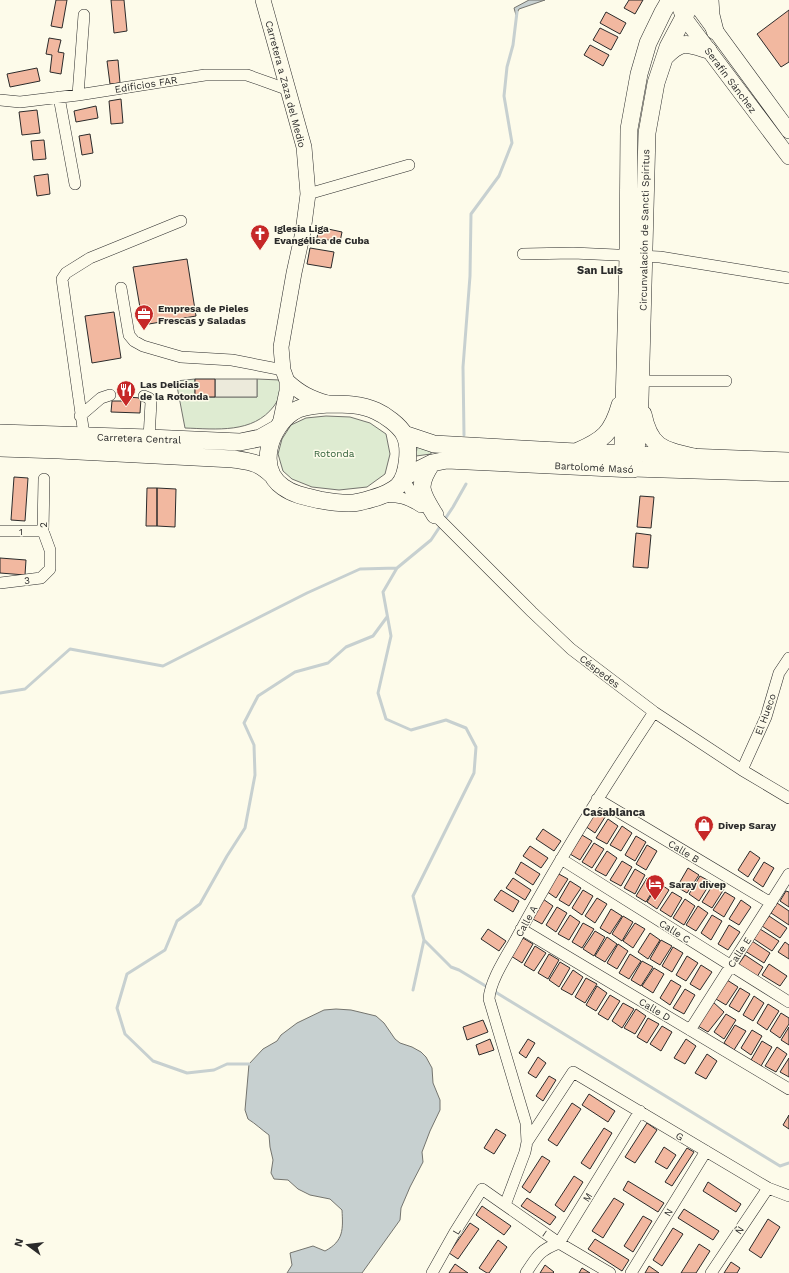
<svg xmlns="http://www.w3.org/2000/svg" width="789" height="1273" font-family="'Work Sans',sans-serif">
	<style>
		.green { fill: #deebd1; stroke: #74746e }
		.parking { fill: #eceadb; stroke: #74746e }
		.water { fill: #c7d0d0; stroke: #74746e }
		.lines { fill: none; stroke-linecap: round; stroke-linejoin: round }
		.stream { stroke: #c7d0d0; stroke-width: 3 }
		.building { fill: #f2b8a0; stroke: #2b2b2b }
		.minor-casing { stroke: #2b2b2b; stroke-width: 12 }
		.major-casing { stroke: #2b2b2b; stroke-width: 16 }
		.highway-casing { stroke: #2b2b2b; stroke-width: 18 }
		.minor { stroke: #fdfbea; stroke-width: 11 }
		.major { stroke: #fdfbea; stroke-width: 15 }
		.highway { stroke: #fdfbea; stroke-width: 17 }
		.labels { text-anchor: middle; stroke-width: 3; stroke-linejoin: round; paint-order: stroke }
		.street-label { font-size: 10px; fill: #2b2b2b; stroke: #fdfbea }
		.poi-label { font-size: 10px; font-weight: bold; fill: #2b2b2b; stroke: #fdfbea; text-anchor: start }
		.park-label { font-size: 10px; fill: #34623c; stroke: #fdfbea }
		.neighbourhood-label { font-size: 11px; font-weight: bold; fill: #2b2b2b; stroke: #fdfbea }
	</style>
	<rect width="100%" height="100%" fill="#fdfbea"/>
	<path class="green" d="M195,379v18h62v-18l23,1c2,12 1,16 -6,26 -21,28 -58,23 -89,22l-9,-47z
		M326,416l24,1 20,6 16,11 4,20 -5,20 -18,13 -28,3 -27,-3 -20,-8 -9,-8 -5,-17 4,-15 9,-14 15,-7z
		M417,447l14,2v5l-15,2z"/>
	<path class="parking" d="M215,379h42v18h-42z"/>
	<path class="water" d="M529,0h16l-26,9 -3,6 -2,-7z
		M336,1009l15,1 25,6 8,7 11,16 5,4 12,4 9,5 5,5 6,11 1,15 7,17v10l-10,21 -8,21 1,10 -13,25 -9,21 -1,12 -38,53h-75l5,-8 -2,-12 23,-7 12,5c19,-10 18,-22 17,-41l-12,-11 -20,-4 -12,-6 -10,-9 -14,-1 -3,-6 2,-13 -3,-13 -1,-12c-7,-5 -13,-11 -21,-16l-3,-9 4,-46 14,-15 14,-8 4,-6 16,-12 27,-13z"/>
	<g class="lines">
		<path class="stream" d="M464,435l-1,-68 7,-91 1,-62 28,-38 13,-33 -8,-47 3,-29 6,-22 4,-33
			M0,693l25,-4 45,-40 93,17 144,-73 53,-24 37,-1
			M424,940l27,27 8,3 25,15 296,181 9,-3
			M413,990l11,-50 -11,-44 61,-123 2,-26 -10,-19 -20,-8 -35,10 -25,-11 -8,-26 13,-57 -8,-44 14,-24 34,-28 22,-33 13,-23
			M249,1064h-22l-13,6 -27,3 -34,-12 -28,-27 -8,-26 10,-34 38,-24 12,-29 23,-17 27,-48 18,-28 10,-53 -1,-30 -10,-22 14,-27 37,-24 33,-9 18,-16 27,-11 14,-19"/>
	</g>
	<path class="building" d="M56,0h11l-5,28 -11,-2z
		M111,0h13l3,31 -13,2z
		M629,0h14l-8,14 -11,-6z
		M789,10v52l-8,5 -24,-33z
		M606,12l20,11 -6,11 -20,-11z
		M600,28l18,9 -7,13 -18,-10z
		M49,38l12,2 -3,12 6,1 -3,21 -11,-2 2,-17 -6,-1z
		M590,45l19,10 -6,11 -19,-11z
		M118,60l2,23 -10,1 -3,-23z
		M37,68l3,13 -30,6 -3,-13z
		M121,99l2,24 -12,1 -2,-23z
		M96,106l2,12 -22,4 -2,-11z
		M37,110l3,23 -18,2 -3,-23z
		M90,134l3,19 -11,2 -3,-19z
		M44,140l2,19 -13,1 -2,-19z
		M48,174l2,20 -13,2 -3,-20z
		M319,227l23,5 -2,10 -23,-4z
		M310,248l24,4 -3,16 -24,-4z
		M187,259l9,57 -53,9 -10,-58z
		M114,312l7,46 -29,5 -7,-47z
		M195,379h20v18h-20z
		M127,397l14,1 -1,15 -29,-1 1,-11h15z
		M14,477l14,1 -3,43 -14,-1z
		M147,488h10v38h-11z
		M157,488l19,1 -1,38 -18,-1z
		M640,496l14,1 -3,31 -14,-1z
		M636,533l15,2 -3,33 -15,-1z
		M0,558l26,2 -1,15 -25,-2z
		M596,808l11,6 -12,19 -10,-7z
		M608,819l10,7 -11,18 -11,-6z
		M622,826l10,7 -11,18 -11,-6z
		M543,829l18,12 -7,10 -18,-12z
		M582,835l10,6 -12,19 -10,-6z
		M636,836l10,6 -11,19 -10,-6z
		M594,843l10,6 -12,19 -10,-6z
		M647,845l10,6 -11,19 -10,-6z
		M530,846l18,12 -7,10 -18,-12z
		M607,851l10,7 -11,18 -11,-6z
		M750,851l10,7 -12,19 -10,-7z
		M622,861l10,6 -11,19 -11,-6z
		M521,862l19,12 -7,11 -18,-12z
		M764,862l10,6 -11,19 -10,-7z
		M688,868l11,7 -12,18 -10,-6z
		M635,869l10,6 -10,19 -11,-6z
		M557,873l11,6 -12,19 -10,-7z
		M700,876l11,6 -12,19 -10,-7z
		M513,878l18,12 -6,10 -19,-12z
		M647,878l10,6 -11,18 -10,-6z
		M570,881l11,7 -12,18 -10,-6z
		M659,883l10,7 -12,19 -10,-7z
		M714,883l10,6 -12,19 -10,-6z
		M501,890l18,11 -6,11 -19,-12z
		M583,890l10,6 -11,19 -10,-7z
		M786,891l3,1v15l-9,-6z
		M672,892l10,6 -11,19 -11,-7z
		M725,892l10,6 -11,19 -11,-7z
		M597,898l10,6 -12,19 -10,-7z
		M543,899l10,7 -11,18 -11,-6z
		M685,899l10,7 -11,19 -11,-7z
		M741,900l10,7 -12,18 -10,-6z
		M777,903l12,8v14l-18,-12z
		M698,906l10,7 -12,18 -10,-6z
		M557,907l10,6 -11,19 -10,-7z
		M611,909l11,7 -12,18 -10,-6z
		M570,915l10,7 -11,18 -11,-6z
		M712,915l10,6 -11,19 -10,-7z
		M623,916l10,6 -11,19 -10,-7z
		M769,916l18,12 -7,10 -18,-12z
		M583,923l11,6 -12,19 -10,-6z
		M635,923l10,6 -12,19 -10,-7z
		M729,925l11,7 -12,18 -10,-6z
		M488,929l18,12 -7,10 -18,-12z
		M760,929l19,12 -7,10 -18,-12z
		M595,931l10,6 -11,19 -11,-7z
		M650,933l10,7 -12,19 -10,-7z
		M607,937l10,7 -12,18 -10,-6z
		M523,938l10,6 -11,19 -11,-7z
		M661,940l11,6 -12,19 -10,-6z
		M752,941l18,12 -6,10 -19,-12z
		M785,942l4,3v14l-11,-7z
		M618,944l10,7 -11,18 -10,-6z
		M535,946l11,7 -12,18 -10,-6z
		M673,947l10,6 -11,19 -10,-6z
		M549,954l10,6 -11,19 -10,-6z
		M630,954l11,7 -12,18 -10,-6z
		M745,955l18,12 -6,10 -19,-12z
		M687,956l11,7 -12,18 -10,-6z
		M642,961l11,6 -12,19 -10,-6z
		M560,962l10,6 -11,19 -10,-7z
		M769,964l18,12 -7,10 -18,-11z
		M701,965l11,7 -12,18 -10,-6z
		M654,968l10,6 -11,19 -11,-7z
		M573,970l10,7 -11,18 -11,-6z
		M586,978l11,6 -12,19 -10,-6z
		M671,980l10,6 -11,19 -10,-7z
		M727,980l11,7 -12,18 -10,-6z
		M597,986l10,7 -11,18 -10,-6z
		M740,988l10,6 -11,18 -10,-6z
		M685,989l10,6 -11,19 -11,-6z
		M610,995l10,6 -12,19 -10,-6z
		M754,996l10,7 -11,18 -10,-6z
		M713,1002l11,10 -16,20 -10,-6z
		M623,1003l11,6 -12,19 -10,-7z
		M768,1004l11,7 -12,19 -10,-7z
		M636,1009l10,7 -11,18 -11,-6z
		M781,1013l8,5v6l-9,14 -10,-7z
		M726,1014l10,6 -12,19 -10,-7z
		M648,1018l11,6 -12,19 -10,-6z
		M483,1020l5,12 -21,8 -4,-13z
		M735,1025l11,6 -12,19 -10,-7z
		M662,1026l10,6 -11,19 -11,-7z
		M789,1027v18l-8,-5z
		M752,1030l10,6 -11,19 -10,-7z
		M490,1039l4,11 -15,5 -3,-10z
		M528,1039l7,4 -9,15 -7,-5z
		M686,1039l10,7 -11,18 -11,-6z
		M762,1041l10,6 -11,19 -10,-6z
		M777,1047l10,7 -11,18 -11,-6z
		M707,1054l10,7 -11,18 -11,-6z
		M538,1057l8,6 -10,15 -8,-5z
		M789,1058v19l-9,-5z
		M549,1076l7,4 -13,21 -7,-5z
		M589,1094l26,17 -7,11 -26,-17z
		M572,1103l9,6 -24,37 -9,-6z
		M789,1115v14l-6,-4z
		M647,1123l10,7 -22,33 -10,-6z
		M604,1128l8,5 -22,36 -9,-6z
		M496,1129l10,6 -12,19 -10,-6z
		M664,1147l12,8 -9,14 -12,-7z
		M687,1148l7,4 -22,34 -7,-4z
		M542,1156l8,5 -20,32 -8,-6z
		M574,1176l9,6 -19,30 -9,-7z
		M628,1181l36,22 -6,9 -35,-22z
		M708,1182l33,22 -5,8 -33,-21z
		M527,1198l29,19 -6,8 -29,-19z
		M614,1198l10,6 -21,34 -11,-7z
		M482,1206l29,20 -7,9 -28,-20z
		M684,1209l35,22 -6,9 -35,-22z
		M643,1216l9,5 -19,31 -9,-6z
		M768,1219l12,8 -19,31 -12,-8z
		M470,1223l9,6 -21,30 -9,-6z
		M673,1228l10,6 -21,32 -9,-6z
		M595,1239l34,21 -7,11 -34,-22z
		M498,1240l9,7 -18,26h-2l-8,-5z
		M699,1244l11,7 -14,22h-15z
		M731,1262l9,6 -3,5h-13z
		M455,1264l13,9h-19z
		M545,1265l9,7 -1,1h-13z
		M649,1266l10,7h-14z
		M582,1268l8,5h-11z"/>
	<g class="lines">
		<g class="minor-casing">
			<path id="minor" d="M78,95l6,-80
				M59,97l16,87
				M0,100l20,2 58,-7 127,-20h42l42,15
				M308,194l101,-29
				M523,254l50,-1 87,4 129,21
				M121,288l8,47 5,6 9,5 38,11 51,3 51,10
				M641,381h85
				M144,396l5,2 2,4 -2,36
				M80,416l21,-18 9,-3
				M84,435l-22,-156 4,-6 24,-15 91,-37
				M403,478l7,12 122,122 39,37 83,63 88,58 47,28
				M382,497c17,-1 25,1 39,10
				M0,531h43
				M0,583l41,-5 9,-9v-19l-7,-19 1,-52
				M742,770l24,-53 13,-44 10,-15
				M597,799l174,104
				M561,859l228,143
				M521,929l268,160
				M690,1030l99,-156
				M527,1142l46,-70 195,116 21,8
				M505,1205l20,-53 2,-10 -1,-19 -37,-124c1,-18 17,-42 26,-58 42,-79 90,-155 139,-229
				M432,1273l23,-41 27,-43 77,54 51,30
				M526,1273c11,-17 14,-23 33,-30l81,-132
				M631,1273l75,-122
				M711,1273l57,-85"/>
		</g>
		<g class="major-casing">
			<path id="major" d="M263,0l41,147 4,47 -5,38 -9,41 -13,74 2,23 4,11v10l-7,33
				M677,0l6,16 106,141
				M693,0l96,131
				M287,381c13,12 23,17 40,22
				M636,454l153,6
				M633,469l156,5"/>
		</g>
		<g class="highway-casing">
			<path id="highway" d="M710,0l1,15 4,16
				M665,57c17,-17 21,-14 43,-7
				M328,404c17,0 33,0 48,7 9,4 23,14 28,23 7,12 4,42 -6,52 -10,9 -26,13 -39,16 -11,3 -28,0 -39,-2 -13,-3 -26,-5 -37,-13 -27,-19 -13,-60 10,-75 9,-7 24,-7 35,-8z
				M643,414c7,34 20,36 51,43
				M0,433l149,5 91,4 20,-4 16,-9
				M404,434l30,10 142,8 59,2
				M0,448l59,2 174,9c19,3 25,3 39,16
				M578,451c25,-11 34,-18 42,-46
				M432,463c-16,24 -11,29 3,52
				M627,469l-4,-26 5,-187 1,-127 10,-55 9,-31 15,-31 7,-12
				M404,477l28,-14 15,-3 186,9 5,-34 2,-35 7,-267 9,-50 12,-36 25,-47"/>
		</g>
		<use href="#minor" class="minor"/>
		<use href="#major" class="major"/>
		<use href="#highway" class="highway"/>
	</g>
	<defs>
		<g id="church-pin" transform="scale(1)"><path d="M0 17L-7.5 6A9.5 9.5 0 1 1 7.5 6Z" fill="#c62828" stroke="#fdfbea"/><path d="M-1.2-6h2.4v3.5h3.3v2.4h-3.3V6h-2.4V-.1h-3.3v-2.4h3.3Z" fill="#fff"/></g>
		<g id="office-pin" transform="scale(1)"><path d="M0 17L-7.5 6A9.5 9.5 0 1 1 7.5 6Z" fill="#c62828" stroke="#fdfbea"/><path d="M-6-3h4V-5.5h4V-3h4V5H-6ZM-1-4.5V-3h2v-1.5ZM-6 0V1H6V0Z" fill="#fff"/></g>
		<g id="restaurant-pin" transform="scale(1)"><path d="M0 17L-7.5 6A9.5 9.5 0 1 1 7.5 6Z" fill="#c62828" stroke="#fdfbea"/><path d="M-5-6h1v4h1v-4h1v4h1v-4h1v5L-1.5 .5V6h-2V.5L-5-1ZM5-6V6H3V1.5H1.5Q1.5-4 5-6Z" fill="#fff"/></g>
		<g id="shop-pin" transform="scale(1)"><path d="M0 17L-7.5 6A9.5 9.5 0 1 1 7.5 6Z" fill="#c62828" stroke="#fdfbea"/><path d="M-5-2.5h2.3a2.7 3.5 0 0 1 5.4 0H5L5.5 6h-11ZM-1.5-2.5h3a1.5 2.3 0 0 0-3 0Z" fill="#fff"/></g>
		<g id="hotel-pin" transform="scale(1)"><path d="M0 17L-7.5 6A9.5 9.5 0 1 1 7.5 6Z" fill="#c62828" stroke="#fdfbea"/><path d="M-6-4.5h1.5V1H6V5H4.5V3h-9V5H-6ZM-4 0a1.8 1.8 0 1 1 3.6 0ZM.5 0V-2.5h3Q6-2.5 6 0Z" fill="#fff"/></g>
	</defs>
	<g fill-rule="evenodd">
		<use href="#church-pin" x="260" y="234"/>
		<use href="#office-pin" x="144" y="314"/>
		<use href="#restaurant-pin" x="126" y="390"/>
		<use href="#shop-pin" x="704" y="825"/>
		<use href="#hotel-pin" x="655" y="884"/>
	</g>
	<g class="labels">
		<g class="street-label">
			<text transform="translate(731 80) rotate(53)" y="4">Serafín Sánchez</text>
			<text transform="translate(146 84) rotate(-9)" y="4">Edificios FAR</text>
			<text transform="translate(286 84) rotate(75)" y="4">Carretera a Zaza del Medio</text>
			<text transform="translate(644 230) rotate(-89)" y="4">Circunvalación de Sancti Spíritus</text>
			<text transform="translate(139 438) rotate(2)" y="4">Carretera Central</text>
			<text transform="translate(594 467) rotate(3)" y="4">Bartolomé Masó</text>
			<text transform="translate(43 525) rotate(-92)" y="4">2</text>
			<text x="21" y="535">1</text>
			<text transform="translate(27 580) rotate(-7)" y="4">3</text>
			<text transform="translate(600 671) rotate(37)" y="4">Céspedes</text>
			<text transform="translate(765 714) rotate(-70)" y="4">El Hueco</text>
			<text transform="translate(684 851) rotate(31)" y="4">Calle B</text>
			<text transform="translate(526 921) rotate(-61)" y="4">Calle A</text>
			<text transform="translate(675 931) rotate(32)" y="4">Calle C</text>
			<text transform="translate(739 952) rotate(-57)" y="4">Calle E</text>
			<text transform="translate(655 1009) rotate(31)" y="4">Calle D</text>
			<text transform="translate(680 1136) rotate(31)" y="4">G</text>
			<text transform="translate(587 1197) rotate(-58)" y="4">M</text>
			<text transform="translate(668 1212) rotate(-59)" y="4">N</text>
			<text transform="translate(739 1230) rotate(-56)" y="4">Ñ</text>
			<text transform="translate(456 1231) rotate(-59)" y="4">L</text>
			<text transform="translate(545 1233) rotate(34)" y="4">I</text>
		</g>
		<g class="poi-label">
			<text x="274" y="232">Iglesia Liga<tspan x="274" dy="12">Evangélica de Cuba</tspan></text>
			<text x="158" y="312">Empresa de Pieles<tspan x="158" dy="12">Frescas y Saladas</tspan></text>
			<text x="140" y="388">Las Delicias<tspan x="140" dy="12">de la Rotonda</tspan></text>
			<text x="718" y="829">Divep Saray</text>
			<text x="669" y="888">Saray divep</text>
		</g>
		<g class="park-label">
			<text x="334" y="457">Rotonda</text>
		</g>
		<g class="neighbourhood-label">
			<text x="600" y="274">San Luis</text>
			<text x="614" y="816">Casablanca</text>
		</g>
	</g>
	<g transform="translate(28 1245) rotate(285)" stroke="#fdfbea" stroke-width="3" paint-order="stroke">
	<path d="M0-3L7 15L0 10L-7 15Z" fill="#2b2b2b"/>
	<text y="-6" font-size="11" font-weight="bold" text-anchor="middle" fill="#2b2b2b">N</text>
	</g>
</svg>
